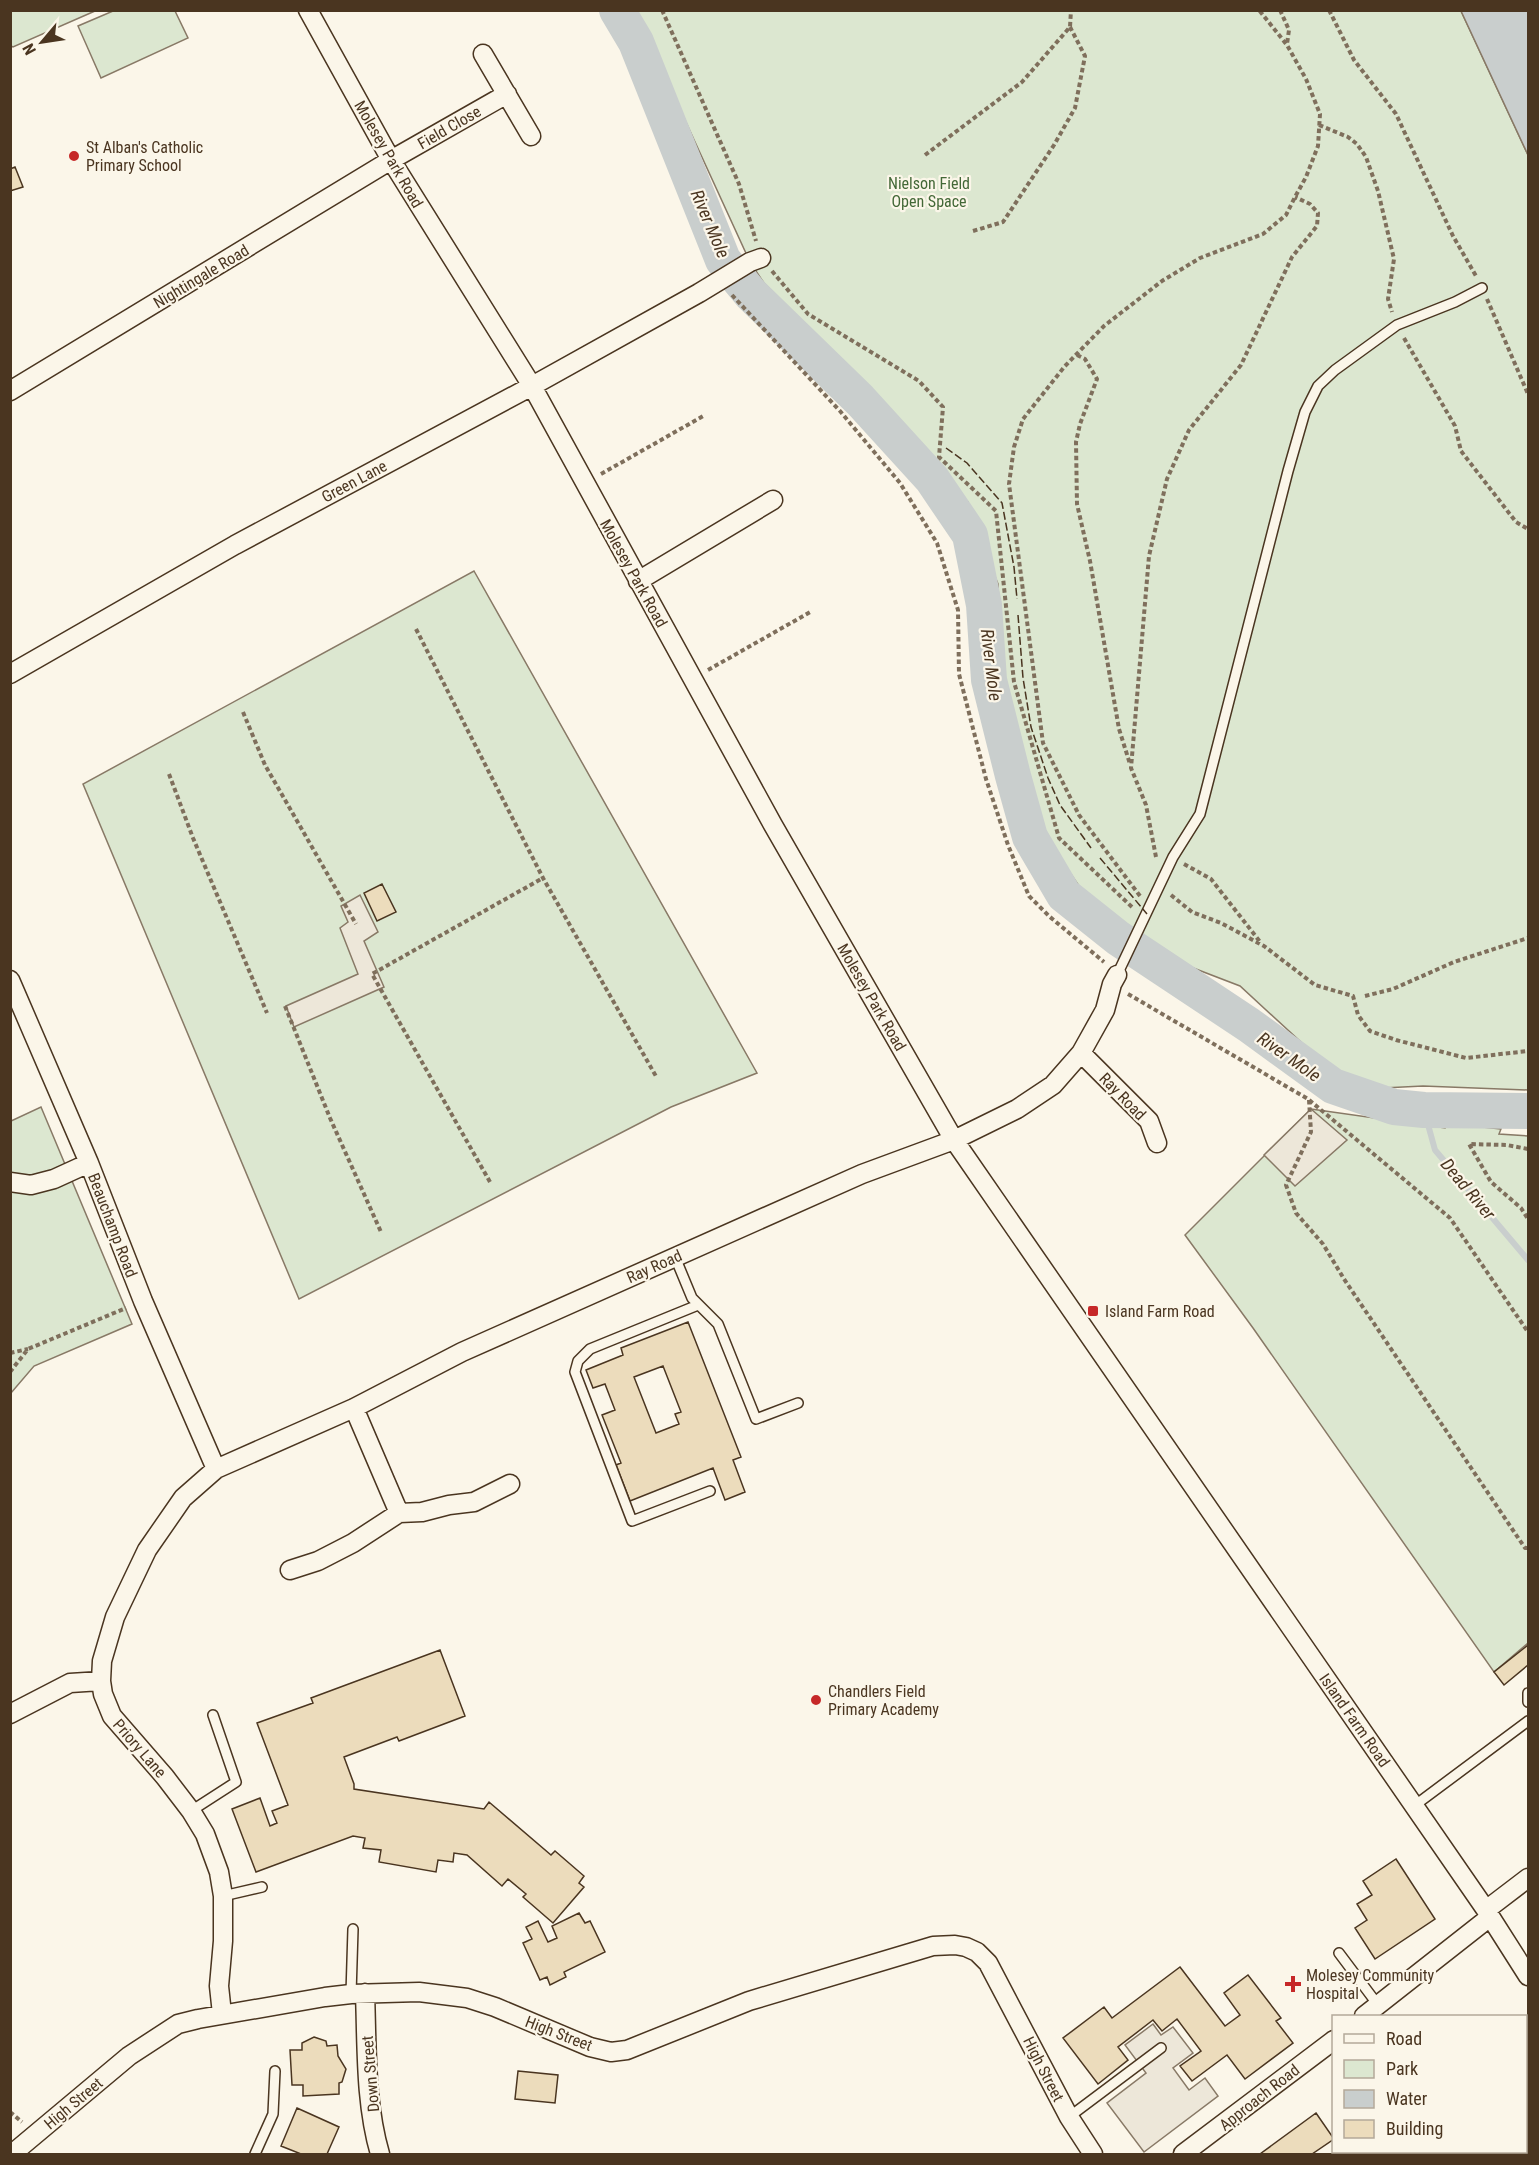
<svg xmlns="http://www.w3.org/2000/svg" width="1539" height="2165" font-family="'Roboto Condensed',sans-serif">
	<style>
		.green { fill: #dce7d0; stroke: #887966; stroke-width: 1.5 }
		.parking { fill: #ede7d9; stroke: #887966; stroke-width: 1.5 }
		.water { fill: #c9cecd; stroke: #887966; stroke-width: 1.5 }
		.lines { fill: none; stroke-linecap: round; stroke-linejoin: round }
		.stream { stroke: #c9cecd; stroke-width: 6 }
		.river { stroke: #c9cecd; stroke-width: 36 }
		.building { fill: #ecdcbc; stroke: #4a3520; stroke-width: 1.5; fill-rule: evenodd }
		.lane-casing { stroke: #4a3520; stroke-width: 12 }
		.street-casing { stroke: #4a3520; stroke-width: 21 }
		.path { stroke: #7f6f5c; stroke-width: 4; stroke-dasharray: 4.5 3; stroke-linecap: butt }
		.lane { stroke: #fbf6e9; stroke-width: 9 }
		.street { stroke: #fbf6e9; stroke-width: 18 }
		.fence { stroke: #4a3520; stroke-width: 1.5; stroke-dasharray: 8 3; stroke-linecap: butt }
		.poi-dot { fill: #c62828; stroke: #fbf6e9; stroke-width: 2 }
		.labels { text-anchor: middle; stroke-width: 4.5; stroke-linejoin: round; paint-order: stroke }
		.street-label { font-size: 16px; fill: #4a3520; stroke: #fbf6e9 }
		.poi-label { font-size: 16px; fill: #4a3520; stroke: #fbf6e9; text-anchor: start }
		.park-label { font-size: 16px; fill: #436837; stroke: #fbf6e9 }
		.water-label { font-size: 18px; font-style: italic; fill: #4a3520; stroke: #fbf6e9 }
	</style>
	<rect width="100%" height="100%" fill="#fbf6e9"/>
	<path class="green" d="M10,11l1,-1 84,1 -82,36 -2,-1z
		M113,11h62l13,27 -87,40 -23,-52z
		M635,11h826l67,144v935l-105,-4 -40,2 -34,-8 -23,-15 -86,-79 -65,-25 -58,-43 -36,-29 -30,-44 -23,-59 -26,-95 -4,-107 -18,-44 -12,-38 -47,-45 -69,-82 -88,-92 -14,-21z
		M474,571l283,502 -86,34 -372,192 -216,-515z
		M41,1107l91,217 -98,42 -23,27v-272z
		M1311,1109l134,19v-5l56,6 -2,5 29,2v507l-34,29 -241,-344 -68,-93z"/>
	<path class="parking" d="M360,895l18,37 -14,9 20,46 -90,40 -8,-21 72,-32 -18,-46 8,-6 -7,-16z
		M1311,1109l36,31 -52,46 -31,-31z
		M1153,2024l8,11 12,-8 20,26 -20,15 16,22 16,-12 13,18 -74,56 -37,-49 39,-30 -21,-28z"/>
	<path class="water" d="M1461,11h67v144z"/>
	<g class="lines">
		<path class="stream" d="M1424,1110l11,40 93,110"/>
		<path class="river" d="M617,10l19,32 87,218 28,34 109,106 72,79 38,56 14,70 5,75 24,96 17,61 34,58 54,43 131,87 84,61 61,21 30,3 104,1"/>
	</g>
	<path class="building" d="M15,167l8,20 -13,4v-22z
		M382,884l14,28 -19,9 -13,-28z
		M688,1322l53,135 -8,3 12,32 -20,8 -12,-32 -83,33 -14,-36 5,-2 -19,-48 13,-5 -10,-26 -12,4 -7,-18 37,-15 -2,-7zM663,1366l18,46 -6,2 4,10 -23,9 -22,-56z
		M1528,1645v20l-24,20 -10,-13z
		M440,1650l25,66 -66,25 -2,-4 -53,20 10,27v5l130,20 5,-7 62,53 4,-4 29,25 -5,7 5,4 -31,36 -30,-26 3,-3 -18,-15 -6,7 -35,-31 -13,-2 -1,9 -15,-2 -2,12 -57,-10 2,-12 -18,-2 2,-10 -12,-2 -97,36 -24,-63 28,-11 10,28 7,-3 -5,-12 16,-6 -31,-82 56,-20 -2,-5z
		M1396,1859l39,60 -60,40 -20,-31 12,-8 -10,-16 15,-9 -9,-14z
		M579,1913l6,10 5,-2 15,31 -41,20 2,5 -16,8 -3,-8 -7,3 -17,-37 9,-4 -6,-12 12,-6 10,21 9,-4 -5,-12z
		M1180,1967l45,59 15,-11 -16,-22 24,-18 33,43 -5,3 17,22 -48,36 -18,-24 -35,26 -12,-15 21,-15 -24,-32 -15,12 -9,-11 -35,27 10,13 -30,24 -35,-46 41,-31 8,11z
		M314,2037l12,4 1,5 10,-1 1,11 8,13 -4,13 -3,1v11l-36,2v-11h-11l-2,-35h12v-7z
		M518,2071l40,4 -3,28 -40,-4z
		M297,2108l42,19 -12,27h-26l-20,-8z
		M1316,2113l18,26 -22,15h-52z"/>
	<g class="lines">
		<g class="lane-casing">
			<path id="lane" d="M1117,975l56,-118 27,-43 88,-343 17,-59 13,-26 17,-16 62,-45 58,-23 27,-14
				M675,1257l17,41 26,26 38,95 42,-16
				M698,1305l-108,44 -12,12 -3,11 57,149 78,-30
				M1528,1693v9
				M1414,1806l114,-85
				M191,1811l45,-29 -23,-67
				M223,1896l39,-9
				M1339,1953l39,52
				M351,1994l2,-65
				M1069,2117l92,-69
				M255,2154l18,-40 2,-43"/>
		</g>
		<g class="street-casing">
			<path id="street" d="M308,10l83,150 141,226 241,439 181,315 532,770 42,66
				M483,54l48,82
				M10,391l381,-231 116,-66
				M638,581l135,-81
				M10,674l225,-129 297,-159 167,-93 51,-31 11,-4
				M10,980l79,183 54,138 73,168
				M1081,1053l68,68 8,22
				M10,1182l21,3 23,-6 35,-16
				M354,1408l45,105
				M290,1570l28,-9 35,-18 46,-30 23,-1 27,-7 25,-3 36,-18
				M10,1714l60,-31 31,-2
				M1486,1910l42,-32
				M365,1993c2,53 0,110 15,161
				M222,2014l-3,-28 4,-45v-45l-4,-24 -14,-38 -14,-23 -26,-34 -53,-61 -9,-22 -2,-13 1,-20 13,-44 32,-67 36,-52 33,-29 138,-61 108,-56 400,-178 92,-34 63,-31 36,-24 28,-32 24,-43 7,-26 5,-9
				M1364,2016l126,-99
				M12,2154l117,-98 49,-32 20,-5 127,-22 26,-3 68,-2 48,6 28,9 95,40 21,5 16,-2 122,-49 184,-55 22,-1 11,2 11,5 11,11 81,154 24,37
				M1183,2154l151,-114"/>
		</g>
		<path class="path" d="M662,10l77,174 17,57
			M1280,10l9,20 -2,14
			M1329,10l25,50 42,54 57,122 23,40
			M1319,125l29,12 9,7 9,13 12,34 16,68 -6,40 4,13
			M925,155l97,-73 48,-55 1,-17
			M973,231l30,-9 51,-77 21,-37 10,-52 -15,-29
			M772,271l36,43 111,67 24,26 -4,50 57,54 18,171 45,156 74,70
			M732,295l108,116 60,72 37,60 21,67 1,64 27,105 22,66 21,51 21,21 54,45
			M1487,299l41,95
			M1404,338l51,88 6,25 55,71 12,7
			M1077,355l8,4 12,20 -17,45 -4,18 1,62 13,57 29,168 11,35
			M601,474l104,-59
			M416,629l127,249 114,200
			M708,670l104,-59
			M243,712l22,53 91,159
			M169,774l24,64 74,175
			M1156,857l-10,-52 -15,-37 18,-212 18,-77 22,-49 52,-65 51,-108 25,-31 1,-13 -8,-9 -15,-7
			M1184,864l27,15 50,64
			M1171,895l21,17 29,11 43,23 51,39 38,11 5,19 12,16 26,9 70,18 62,-7
			M1140,896l-61,-81 -36,-72 -34,-259 5,-37 9,-28 42,-53 39,-40 58,-45 38,-23 63,-24 23,-19 9,-18 11,-20 12,-31 2,-32 -14,-35 -19,-34 -28,-35
			M1128,994l180,105 142,119 78,114
			M1365,996l28,-7 61,-27 74,-24
			M285,1006l45,112 51,114
			M1309,1100l2,32 -25,53 10,28 27,31 21,35 181,269h3
			M1528,1149l-21,-4 -38,-1 22,38 30,26 7,11
			M490,1182l-118,-208 171,-96
			M10,1353l18,-4
			M10,1372l18,-23 98,-41
			M10,2112l12,10"/>
		<use href="#lane" class="lane"/>
		<use href="#street" class="street"/>
		<path class="fence" d="M946,448l21,15 35,40 12,64 3,32
			M1018,615l5,63 8,49 17,51 12,27 31,43
			M1100,858l47,56"/>
	</g>
	<g class="poi-dot">
		<circle cx="74" cy="156" r="6"/>
		<rect x="1087" y="1305" width="12" height="12" rx="3"/>
		<circle cx="816" cy="1700" r="6"/>
		<path d="M1290 1975h6v6h6v6h-6v6h-6v-6h-6v-6h6z"/>
	</g>
	<g class="labels">
		<g class="street-label">
			<text transform="translate(449 127) rotate(-30)" y="6">Field Close</text>
			<text transform="translate(389 154) rotate(60)" y="6">Molesey Park Road</text>
			<text transform="translate(201 276) rotate(-31)" y="6">Nightingale Road</text>
			<text transform="translate(354 481) rotate(-28)" y="6">Green Lane</text>
			<text transform="translate(634 573) rotate(61)" y="6">Molesey Park Road</text>
			<text transform="translate(872 997) rotate(60)" y="6">Molesey Park Road</text>
			<text transform="translate(1123 1096) rotate(46)" y="6">Ray Road</text>
			<text transform="translate(113 1225) rotate(69)" y="6">Beauchamp Road</text>
			<text transform="translate(654 1266) rotate(-24)" y="6">Ray Road</text>
			<text transform="translate(1355 1720) rotate(55)" y="6">Island Farm Road</text>
			<text transform="translate(140 1748) rotate(49)" y="6">Priory Lane</text>
			<text transform="translate(559 2033) rotate(21)" y="6">High Street</text>
			<text transform="translate(1044 2069) rotate(63)" y="6">High Street</text>
			<text transform="translate(370 2074) rotate(-95)" y="6">Down Street</text>
			<text transform="translate(1259 2097) rotate(-38)" y="6">Approach Road</text>
			<text transform="translate(73 2103) rotate(-40)" y="6">High Street</text>
		</g>
		<g class="poi-label">
			<text x="86" y="153">St Alban's Catholic<tspan x="86" dy="18">Primary School</tspan></text>
			<text x="1105" y="1317">Island Farm Road</text>
			<text x="828" y="1697">Chandlers Field<tspan x="828" dy="18">Primary Academy</tspan></text>
			<text x="1306" y="1981">Molesey Community<tspan x="1306" dy="18">Hospital</tspan></text>
		</g>
		<g class="park-label">
			<text x="929" y="189">Nielson Field<tspan x="929" dy="18">Open Space</tspan></text>
		</g>
		<g class="water-label">
			<text transform="translate(710 224) rotate(67)" y="6">River Mole</text>
			<text transform="translate(991 665) rotate(83)" y="6">River Mole</text>
			<text transform="translate(1289 1057) rotate(35)" y="6">River Mole</text>
			<text transform="translate(1468 1189) rotate(50)" y="6">Dead River</text>
		</g>
	</g>
	<rect width="1539" height="2165" fill="none" stroke="#4a3520" stroke-width="24"/>
	<rect x="1332" y="2015" width="195" height="138" fill="#fbf6e9" stroke="#b4a999" stroke-width="1.5"/>
	<rect x="1344" y="2034" width="30" height="9" fill="#fbf6e9" stroke="#b4a999" stroke-width="1.5"/>
	<text x="1386" y="2045" font-size="18" fill="#4a3520">Road</text>
	<rect x="1344" y="2060" width="30" height="18" fill="#dce7d0" stroke="#b4a999" stroke-width="1.5"/>
	<text x="1386" y="2075" font-size="18" fill="#4a3520">Park</text>
	<rect x="1344" y="2090" width="30" height="18" fill="#c9cecd" stroke="#b4a999" stroke-width="1.5"/>
	<text x="1386" y="2105" font-size="18" fill="#4a3520">Water</text>
	<rect x="1344" y="2120" width="30" height="18" fill="#ecdcbc" stroke="#b4a999" stroke-width="1.5"/>
	<text x="1386" y="2135" font-size="18" fill="#4a3520">Building</text>
	<g transform="translate(42 42) rotate(241)" stroke="#fbf6e9" stroke-width="4.5" paint-order="stroke">
	<path d="M0-4.5L10 22L0 15L-10 22Z" fill="#4a3520"/>
	<text y="-9" font-size="16" font-weight="bold" text-anchor="middle" fill="#4a3520">N</text>
	</g>
</svg>
